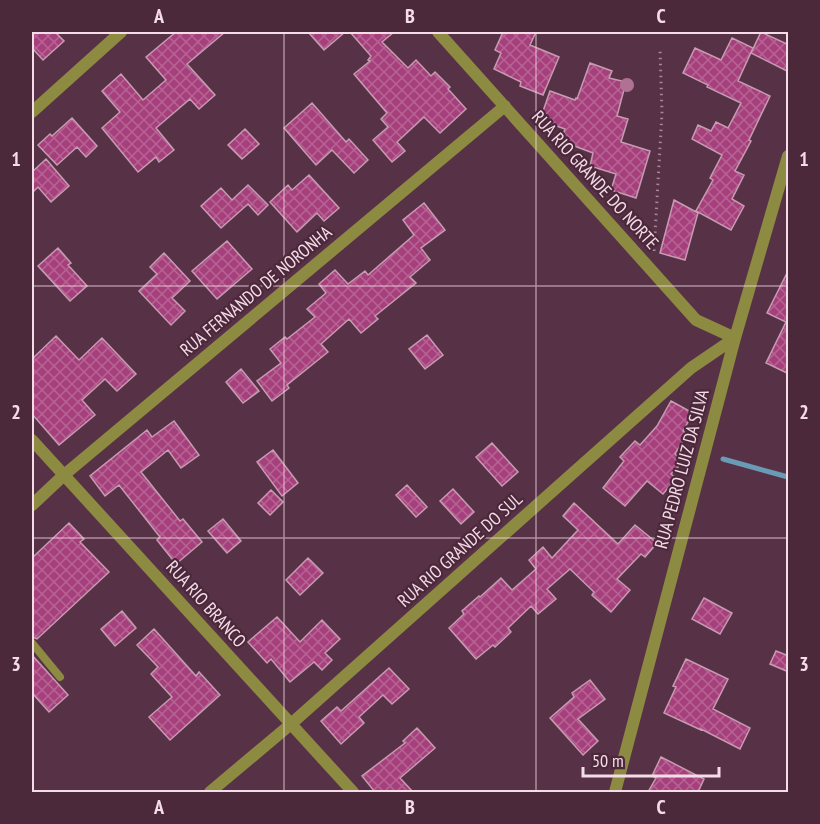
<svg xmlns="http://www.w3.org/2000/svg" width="820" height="824" font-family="'PT Sans Narrow',sans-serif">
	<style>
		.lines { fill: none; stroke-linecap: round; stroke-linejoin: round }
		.stream { stroke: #699bb4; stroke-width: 5 }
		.building { fill: url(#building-cross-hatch); stroke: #c79bb1; stroke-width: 1.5 }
		.path { stroke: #a68797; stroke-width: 3; stroke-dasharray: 1.5 4.5; stroke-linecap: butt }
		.service { stroke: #8d8a42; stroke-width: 8 }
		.minor { stroke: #8d8a42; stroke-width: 12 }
		.tertiary { stroke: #8d8a42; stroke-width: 12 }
		.tree { fill: #b07293 }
		.grid { fill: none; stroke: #f4dce8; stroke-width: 1.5; stroke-opacity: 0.55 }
		.labels { text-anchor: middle; stroke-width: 4.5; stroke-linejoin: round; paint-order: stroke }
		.street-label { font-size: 18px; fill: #f4dce8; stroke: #4c283b }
		.neatline { fill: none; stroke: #f4dce8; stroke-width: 2 }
		.grid-label { font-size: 20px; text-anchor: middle; font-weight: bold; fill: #f4dce8 }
	</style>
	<defs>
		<pattern id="building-cross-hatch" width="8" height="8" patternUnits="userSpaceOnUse" patternTransform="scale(1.5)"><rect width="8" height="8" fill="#a6407c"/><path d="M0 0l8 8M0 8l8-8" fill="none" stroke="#b76495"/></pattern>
	</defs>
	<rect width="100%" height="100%" fill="#573246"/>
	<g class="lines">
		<path class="stream" d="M723,459l65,18"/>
	</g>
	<path class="building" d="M32,32h23l9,9 -21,19 -11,-12z
		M176,32h49l-38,32 28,31 -16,14 -9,-10 -34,29 18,22 -15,12 -3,-5 -18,15 -36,-44 18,-16 -18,-21 19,-17 22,26 23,-20 -20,-23z
		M308,32h37l-21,18z
		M350,32h44l-12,10 26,26 8,-8 15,16 4,-4 15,15 -2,2 18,20 -26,24 -16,-16 -27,25 8,9 -13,11 -19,-22 15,-13 -7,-8 6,-6 -33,-39 16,-13 -2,-1 3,-4z
		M503,32h33l-6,13 29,12 -16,38 -23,-9 1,-4 -27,-13 7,-16 -6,-3z
		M761,32l28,13v27l-38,-19z
		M732,38l21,10 -15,33 32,15 -21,44 2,1 -16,30 9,4 -12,24 12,7 -13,24 -35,-19 17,-31 -3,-2 12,-23 -30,-16 6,-14 13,6 5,-9 12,6 13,-25 -34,-16 1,-2 -25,-12 12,-25 26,12z
		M590,63l22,8 -3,7 17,4 -9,34 11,3 -7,23 29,9 -14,47 -25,-8 5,-16 -26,-8 3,-13 -32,-12 4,-12 -25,-9 10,-29 25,9 1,-2 1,1z
		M312,103l34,39 3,-3 19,21 -14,13 -22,-23 -16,15 -32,-37z
		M72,118l25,28 -11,11 -9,-10 -20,18 -19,-20 12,-11 2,2z
		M245,129l14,15 -17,15 -14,-14z
		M46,159l23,27 -18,16 -13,-15 -6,6v-21z
		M309,175l30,33 -15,13 -7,-8 -20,19 -27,-30 18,-17 4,5z
		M248,185l20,20 -10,10 -10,-11 -27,24 -20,-22 20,-18 11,12z
		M674,200l24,13 -13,47 -25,-7z
		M424,203l21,27 -24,18 9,12 -20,17 6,6 -41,33 3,3 -17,14 -12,-14 -28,25 7,8 -41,33 2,3 -17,13 -15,-20 24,-18 -11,-14 15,-12 2,2 28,-22 -8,-8 19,-16 -7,-9 16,-14 13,14 17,-13 3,4 46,-40 -11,-15z
		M227,241l25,28 -35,30 -25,-28z
		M58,248l13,15 -3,2 19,21 -17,15 -32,-35z
		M164,253l26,28 -18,17 13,13 -14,14 -32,-34 18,-17 -7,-7z
		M789,269v105l-23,-11 20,-41 -19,-9z
		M427,335l16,20 -18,14 -16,-20z
		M56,336l23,24 23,-22 34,36 -19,17 -12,-12 -23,21 13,15 -36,30 -27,-31v-55z
		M241,369l18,22 -16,12 -17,-21z
		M671,401l22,12 -10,18 4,3 -12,20 8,8 -12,12 5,4 -13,16 -16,-13 -22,25 -22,-18 21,-27 -4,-4 15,-16 5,4 17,-19z
		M174,421l25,34 -18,13 -13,-18 -27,22 39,49 3,-2 19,23 -26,22 -19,-24 3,-3 -41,-52 -14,11 -15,-20 57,-46 5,7z
		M492,443l26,29 -16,14 -26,-29z
		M273,450l25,33 -16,13 -25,-34z
		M407,485l20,22 -11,10 -20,-22z
		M453,489l21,23 -13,12 -21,-23z
		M271,490l12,12 -13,13 -12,-12z
		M574,503l44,41 17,-19 22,18 -12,14 -4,-3 -24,25 13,11 -19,22 -19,-17 2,-3 -24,-23 -23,20 9,10 -18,15 -7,-8 -23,22 3,4 -16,15 -2,-2 -17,14 -27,-31 15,-14 -2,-3 17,-15 1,1 21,-19 11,12 24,-21 -7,-9 14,-13 9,11 26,-28 -15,-14z
		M223,519l18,22 -14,12 -19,-22z
		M69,523l15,16 -4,3 29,30 -72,67 -5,-2v-79z
		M308,558l15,15 -23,22 -14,-15z
		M704,598l28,15 -12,21 -28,-15z
		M122,611l14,17 -21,18 -14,-17z
		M277,617l23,25 22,-22 18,19 -15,14 7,7 -10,10 -8,-8 -24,20 -19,-23 -4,4 -19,-21z
		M154,629l42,47 3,-4 21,23 -50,45 -21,-23 23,-20 -21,-23 7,-7 -21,-22z
		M776,651l13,5v16l-19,-8z
		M32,655l36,40 -19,17 -17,-19z
		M686,659l42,20 -15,30 37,19 -10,21 -39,-20v1l-37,-17 12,-26 -3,-1z
		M389,668l20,21 -17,15 -9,-9 -24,22 5,6 -23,21 -20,-23 16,-14 4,4z
		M590,680l15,19 -27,20 20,22 -15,14 -33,-37 24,-21 -2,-4z
		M417,728l18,20 -35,30 13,14h-38l-13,-16 43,-33 -2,-2z
		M661,757l43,22 -6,13h-50l8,-14 -4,-2z"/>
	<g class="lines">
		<path class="path" d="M654,251l8,-138 -2,-64"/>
		<path class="service" d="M32,643l28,34"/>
		<path class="minor" d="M438,32l258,288 39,18
			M32,112l89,-80
			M32,505l32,-30 441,-369
			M210,792l81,-68 400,-356 44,-30
			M615,792l120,-454 53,-182"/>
		<path class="tertiary" d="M32,440l321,352"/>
	</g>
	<circle class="tree" cx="627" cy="85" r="7"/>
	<path class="grid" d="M284,32v760M536,32v760M32,286h756M32,538h756"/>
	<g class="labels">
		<g class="street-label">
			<text transform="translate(595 180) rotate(48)" y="6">RUA RIO GRANDE DO NORTE</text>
			<text transform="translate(256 291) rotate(-40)" y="6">RUA FERNANDO DE NORONHA</text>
			<text transform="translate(682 469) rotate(-75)" y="6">RUA PEDRO LUIZ DA SILVA</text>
			<text transform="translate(460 550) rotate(-42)" y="6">RUA RIO GRANDE DO SUL</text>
			<text transform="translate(206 604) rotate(48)" y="6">RUA RIO BRANCO</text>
		</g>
	</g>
	<rect width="820" height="824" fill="none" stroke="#4c283b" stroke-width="66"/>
	<path d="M583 767v9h136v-9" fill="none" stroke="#f4dce8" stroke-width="3"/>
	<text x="592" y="767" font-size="18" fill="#f4dce8" stroke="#4c283b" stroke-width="4.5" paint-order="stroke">50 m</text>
	<rect x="33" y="33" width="754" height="758" class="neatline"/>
	<g class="grid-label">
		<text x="159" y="23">A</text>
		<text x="410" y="23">B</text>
		<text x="661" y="23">C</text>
		<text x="16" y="166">1</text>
		<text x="804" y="166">1</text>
		<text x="16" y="419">2</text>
		<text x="804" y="419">2</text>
		<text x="16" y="671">3</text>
		<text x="804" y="671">3</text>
		<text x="159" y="814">A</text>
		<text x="410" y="814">B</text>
		<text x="661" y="814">C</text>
	</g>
</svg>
